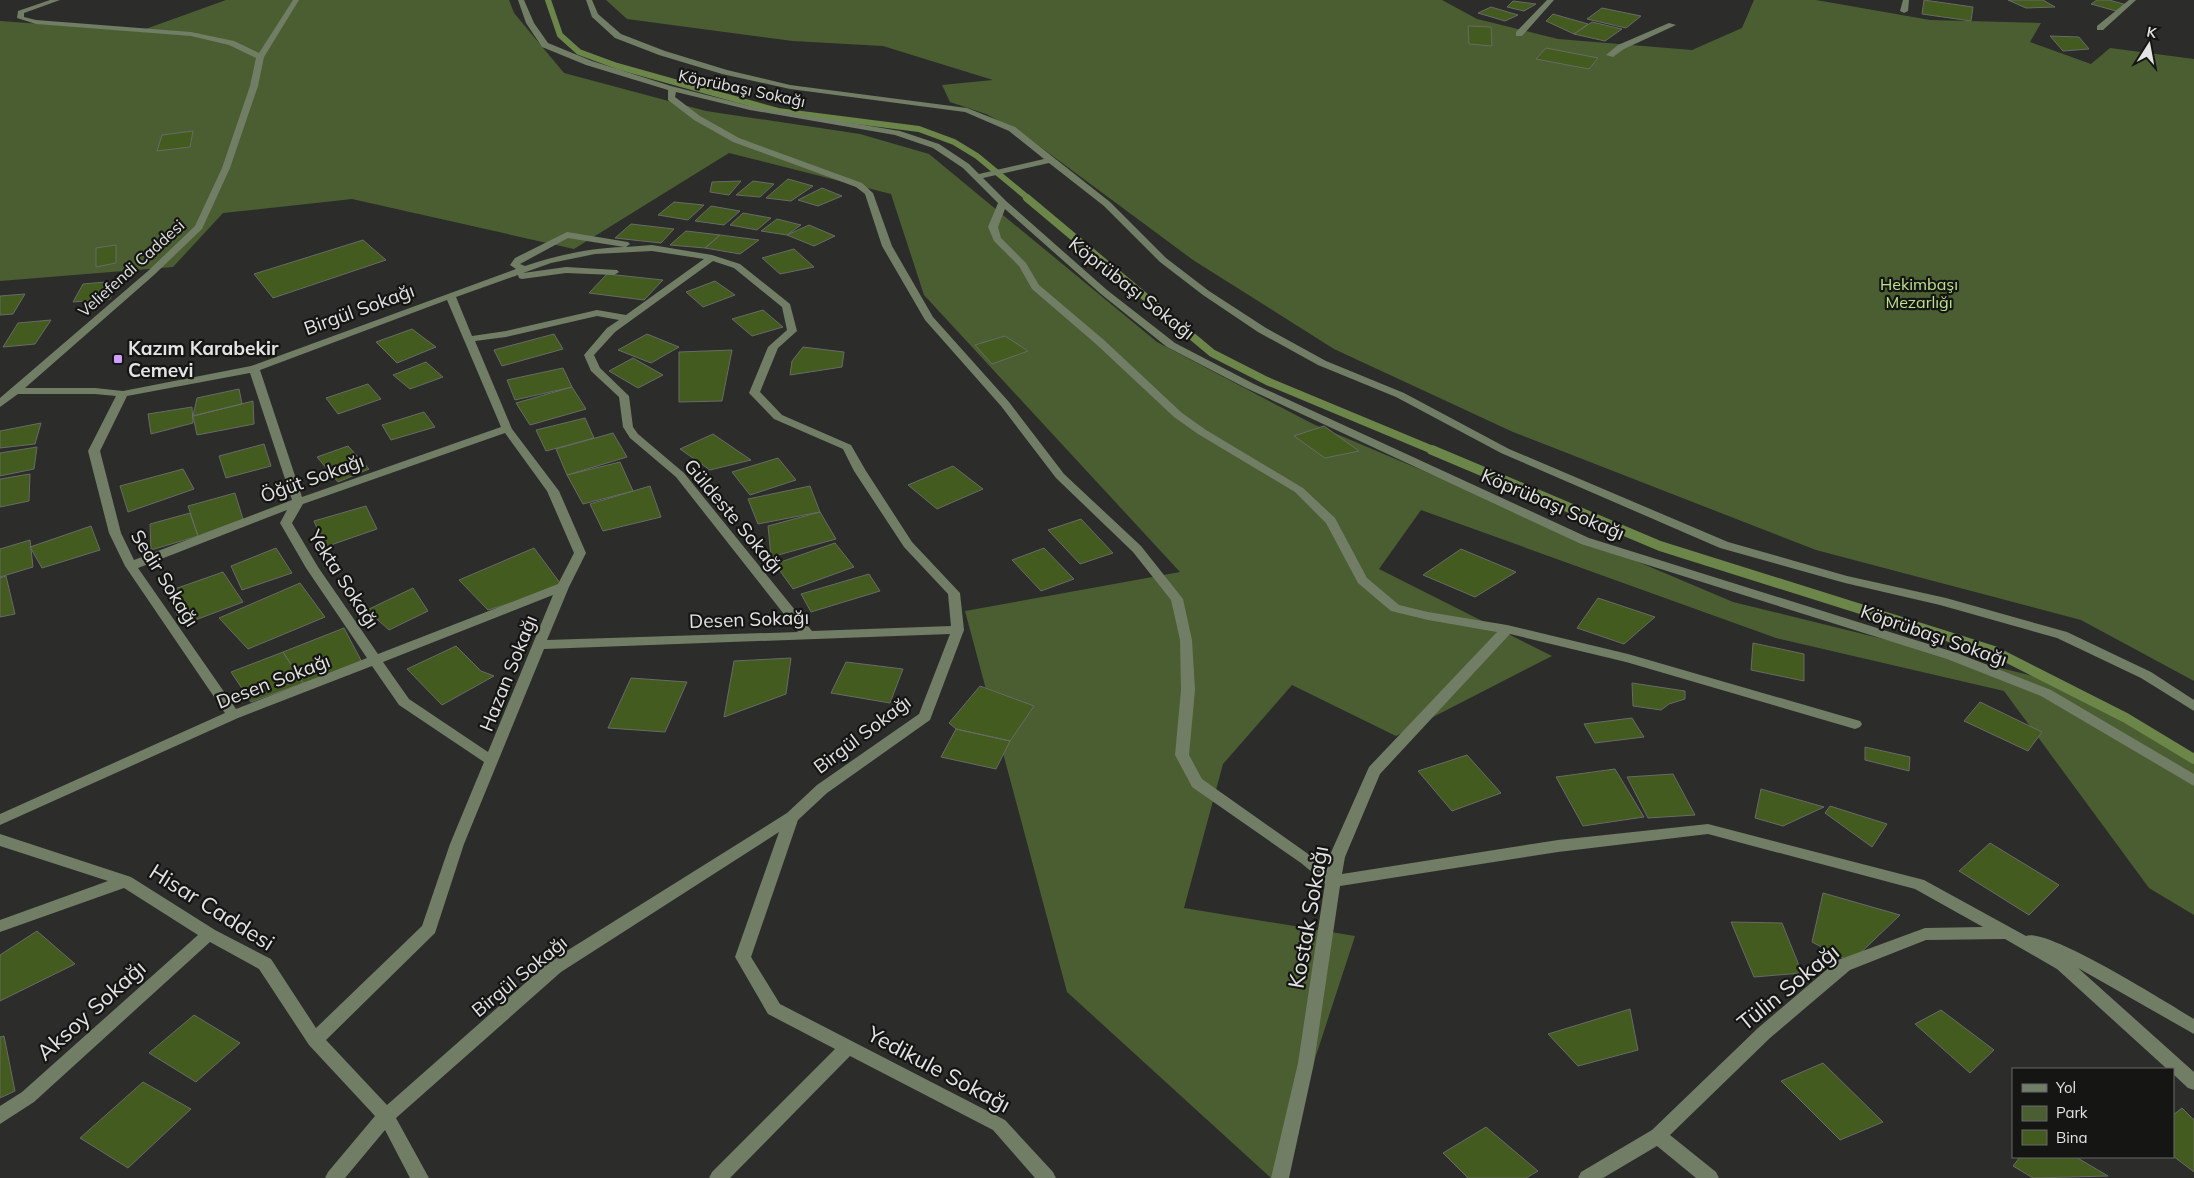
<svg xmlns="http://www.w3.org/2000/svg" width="2194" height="1178" font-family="Mulish,sans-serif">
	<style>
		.green { fill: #4b5e32 }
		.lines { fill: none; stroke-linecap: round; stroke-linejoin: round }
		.stream-far2 { stroke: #6c8649; stroke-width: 6 }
		.stream-far1 { stroke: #6c8649; stroke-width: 8 }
		.stream { stroke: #6c8649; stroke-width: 10 }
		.building { fill: #435b1f; stroke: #686a67 }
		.minor { fill: #717d64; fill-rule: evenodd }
		.poi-dot { fill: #d19dfe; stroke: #151514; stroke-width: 2 }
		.labels { text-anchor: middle; stroke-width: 4.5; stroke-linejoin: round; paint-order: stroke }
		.far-street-label { font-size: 16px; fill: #e3e4e3; stroke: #151514 }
		.far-park-label { font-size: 16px; fill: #bde48c; stroke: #151514 }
		.street-label { font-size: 19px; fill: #e3e4e3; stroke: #151514 }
		.poi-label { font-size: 19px; font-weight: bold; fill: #e3e4e3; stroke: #151514; text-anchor: start }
		.near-street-label { font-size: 22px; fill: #e3e4e3; stroke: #151514 }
	</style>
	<rect width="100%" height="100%" fill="#2c2d2b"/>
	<path class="green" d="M226,0h283l5,13 50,60 142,38 154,23 69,20 228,188 156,82 420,178 328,81 133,76v156l-45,-27 -145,-197 -228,-53 -355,-128 -42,59 173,87 -156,80 -104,-51 -69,79 -39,144 171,28 -79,242h-5l-204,-186 -102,-381 215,-39 -256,-277 -33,-101 -162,-41 -155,96 -222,-50 -129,14 -50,54 -173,14v-260l140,10z
		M606,0h836l35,19 81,20 134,11 50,-22 12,-28h62l114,20 111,3 -11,19 61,22 19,-16 84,11v622l-113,-61 -265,-70 -303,-118 -179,-83 -141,-89 -170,-126 -37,-20 -36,-12 -8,-17 51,-5 -110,-34 -90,-5 -166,-22z"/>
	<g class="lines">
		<path class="stream-far2" d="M548,0l12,35 19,17 38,14 161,45 141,18 35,13 23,14 52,43"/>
		<path class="stream-far1" d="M1027,198l185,155 55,28 168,70"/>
		<path class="stream" d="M1432,450l228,96 334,105 132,67 68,41"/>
	</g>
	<path class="building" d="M1924,0l49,7 -2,14 -49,-7z
		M2008,0h35l12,7 -29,1z
		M2097,0h12l18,5 -11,6 -25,-7z
		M1513,1l23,3 -12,7 -17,-4z
		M1491,7l27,8 -13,6 -27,-8z
		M1602,8l39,8 -15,12 -39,-9z
		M1553,14l35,10 -14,10 -28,-13z
		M1592,22l30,7 -17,12 -31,-7z
		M1468,26l23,1 1,19 -23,-2z
		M2050,36l29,1 10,12 -26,2z
		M1546,48l52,10 -9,11 -53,-10z
		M193,131l-3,16 -33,4 5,-16z
		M788,179l25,7 -22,15 -25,-3z
		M741,181l-12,14 -19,-3 2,-10z
		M753,181l21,3 -14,13 -24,-2z
		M822,188l20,8 -24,10 -20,-6z
		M674,202l30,3 -16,15 -30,-5z
		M711,206l29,5 -16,14 -29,-4z
		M743,213l28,5 -14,12 -27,-5z
		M777,219l24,6 -14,10 -26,-4z
		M631,224l43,5 -13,14 -46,-5z
		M809,225l26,11 -21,10 -27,-11z
		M686,231l34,4 -15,13 -35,-3z
		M720,235l39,5 -19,14 -35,-6z
		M363,240l23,20 -113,38 -19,-24z
		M116,245v18l-20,4v-19z
		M794,249l20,18 -34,7 -18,-16z
		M607,274l56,6 -19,20 -55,-7z
		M117,281l-7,18 -37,3 10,-18z
		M715,281l20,14 -32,12 -17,-15z
		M25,294l-12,20 -13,1v-19z
		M763,310l20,17 -31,9 -20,-17z
		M51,320l-16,24 -32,3 15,-24z
		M412,329l24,18 -39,16 -21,-21z
		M554,334l9,15 -61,17 -8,-16z
		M647,334l32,13 -28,16 -33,-13z
		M1005,336l23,15 -36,13 -17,-19z
		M803,347l41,5 -2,15 -52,8 2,-14z
		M732,350l-10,51 -43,1v-50z
		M633,358l30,17 -25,13 -29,-17z
		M426,362l17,15 -33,12 -17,-14z
		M563,368l9,19 -57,13 -8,-20z
		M368,384l13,15 -43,15 -12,-16z
		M572,387l14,22 -56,16 -14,-22z
		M239,389l3,15 -49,12 4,-18z
		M253,401l1,23 -57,11 -4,-19z
		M192,407l1,16 -42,11 -3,-20z
		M424,412l11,15 -44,13 -9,-15z
		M585,418l9,20 -48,13 -10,-21z
		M41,423l-6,21 -35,4v-17z
		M1324,426l35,25 -34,7 -31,-22z
		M613,433l14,24 -60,18 -11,-26z
		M713,434l38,26 -41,10 -30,-21z
		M264,444l7,22 -45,12 -7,-22z
		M348,446l21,23 -31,13 -21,-25z
		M37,447l-3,22 -34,7v-23z
		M778,458l18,22 -46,15 -18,-23z
		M620,462l13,29 -50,13 -16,-29z
		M953,466l30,23 -46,20 -29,-24z
		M183,469l11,20 -66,23 -8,-26z
		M30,474l-1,27 -29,6v-28z
		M650,486l11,31 -58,14 -13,-27z
		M810,486l10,26 -62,12 -10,-25z
		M235,493l8,26 -45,17 -10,-30z
		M366,506l11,23 -52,18 -11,-26z
		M820,512l16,27 -65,18 -3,-31z
		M190,513l8,23 -47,14 -1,-26z
		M1081,519l32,34 -33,11 -32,-34z
		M91,526l9,24 -58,18 -12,-21z
		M30,540l3,27 -33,10v-28z
		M835,543l19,24 -61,22 -18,-25z
		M276,548l16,25 -50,17 -11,-24z
		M534,548l29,39 -75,23 -29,-30z
		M1044,548l30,31 -33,12 -29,-31z
		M1461,549l55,23 -41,25 -52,-22z
		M223,572l20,30 -61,23 -16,-33z
		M869,574l11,17 -69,21 -10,-18z
		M6,576l9,38 -15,3v-39z
		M300,583l25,34 -77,32 -29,-31z
		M413,588l15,23 -39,19 -22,-20z
		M1598,598l57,19 -31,27 -47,-16z
		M344,628l20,38 -61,17 -20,-31z
		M1753,643l51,11v27l-53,-11z
		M456,646l25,25 13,5 -52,29 -35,-36z
		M283,652l20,31 -52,19 -20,-30z
		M791,658l-5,36 -62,23 10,-56z
		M846,662l57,7 -13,34 -59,-10z
		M631,678l56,4 -22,50 -57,-4z
		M1632,683l53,8v8l-16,5 -8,6 -28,-4z
		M980,686l54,20 -24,35 -54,-12 -7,-6z
		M1980,702l62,30 -14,19 -64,-30z
		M1632,718l12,19 -49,6 -11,-19z
		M956,729l54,12 -14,28 -55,-12z
		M1865,747l45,10 -1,14 -44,-11z
		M1467,755l34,38 -49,18 -34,-40z
		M1615,769l29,48 -61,9 -27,-49z
		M1673,774l22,41 -47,3 -21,-41z
		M1761,789l63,18 -41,19 -28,-8z
		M1830,806l57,18 -15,23 -47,-34z
		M1990,843l69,42 -30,30 -70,-44z
		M1823,893l77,22 -49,47 -39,-20z
		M1731,922l51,1 20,50 -48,4z
		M37,931l38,33 -75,37v-46z
		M1630,1009l8,41 -60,16 -30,-32z
		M1941,1010l53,40 -24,23 -55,-49z
		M194,1015l46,28 -44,39 -47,-29z
		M4,1036l11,55 -15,7v-61z
		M1823,1063l60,59 -43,18 -59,-59z
		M143,1082l48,27 -63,59 -48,-30z
		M2182,1108l12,12v52l-21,-16v-41z
		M1486,1127l52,44 -12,7h-58l-25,-25z
		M2020,1157h56l32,19 -75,2 -20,-12z"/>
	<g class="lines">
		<path class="minor" d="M50,0h10l-36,13v4l12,3 155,12 43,9 25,12 34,-53h6l-35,57 -6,29 -28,82 -28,61 -48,46 -129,113h70l28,3 128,-25 265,-97 -6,-4 5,-7 52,-26 61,10 2,2 -4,3 26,-2 60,10 28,9 50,40 7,27 -19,17 -18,44 22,23 69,30 15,26 46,71 48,51 4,37 -34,90 -103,73 -29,27 -47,137 29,47 225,116 48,52 3,6h-21l-42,-48 -143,-74 -120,122h-21l3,-6 123,-123 -67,-35 -33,-57 44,-125 -218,140 -165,146 33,60h-19l-25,-48 -40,48h-20l3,-6 47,-56 -66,-71 -50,-76 -49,-27 -176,160 -34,22v-18l22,-14 176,-157 -74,-47 -124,44v-12l108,-39 -108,-35v-12l131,43 84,53 56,29 45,69 106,-102 28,-82 34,-82 -85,-57 -27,-39 -134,52 -238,107v-11l225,-101 -100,-147 -16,-33 -21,-82 28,-55 -21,-2h-77l-18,13v-9l148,-127 47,-45 27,-58 28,-82 6,-28 -27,-13 -38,-9 -155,-12 -19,-6 1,-7zM568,238l56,9c-34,1 -66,8 -99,19l-5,-2zM652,251l52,8 -78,56 -29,-5 -91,21 -34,5 -16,-39 62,-22 1,3 3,1 44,-6 48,2 5,-3 -2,-2 -51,-3 -43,6 28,-10 44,-9zM713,261l21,7 48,39 5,23 -19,17 -19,46 25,26 69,30 11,22 50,76 44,47 3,32 -139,5 -128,-158 -46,-39 -5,-7 -4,-31 -29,-28 -6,-13 21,-23zM447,300l54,127 -199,70 -42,-127zM597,316l22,4 -12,8 -23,27 7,16 28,26 4,30 7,11 46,39 122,155 -251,8 22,-53 17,-34 -27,-62 -47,-62 -37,-88 31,-4zM250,373l42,127 -158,60 -13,-27 -21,-82 27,-55zM505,433l42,58 27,62 -16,31 -180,70 -60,-87 -26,-44 11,-19zM287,510l-7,13 26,45 61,90 -131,51 -98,-141zM553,595l-65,157 -79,-53 -26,-37zM950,634l-31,80 -102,71 -30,28 -238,149 -162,143 -61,-65 109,-107 29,-89 80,-195z
			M518,0h6l10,23 14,20 44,18 79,25 79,20 150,25 39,13 30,20 10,10 65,-15 -35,-28 -44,-19 -175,-23 -68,-15 -63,-19 -44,-17 -23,-21 -6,-17h6l6,14 23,20 44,17 62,19 63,15 177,23 48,19 95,75 56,56 43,33 57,37 60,33 78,32 105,56 219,93 119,34 99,22 121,34 84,40 43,28v11l-53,-33 -84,-40 -117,-33 -95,-22 -125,-35 -219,-95 -105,-56 -78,-32 -60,-33 -55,-37 -43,-33 -56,-56 -55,-43 -66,15 23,23 101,89 68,53 79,41 335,154 368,115 94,37 143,84v12l-153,-90 -94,-37 -366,-115 -335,-156 -79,-41 -66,-53 -96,-85 -7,18 3,11 25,25 13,22 65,55 78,73 24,17 97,58 32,30 32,60 32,27 29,7 79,13 121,29 232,67 2,3 -2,3 -5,2 -229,-67 -116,-28 -130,140 -35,83 -3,17 216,-34 150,-16 216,56 102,56c21,-9 143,68 168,83v15l-116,-66 116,104v18l-6,-2 -15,-14v-5h-6l-110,-100 -52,-30 -79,1 -76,30 -80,68 -100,97 46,37 3,6h-23l-39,-32 -54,32h-25l3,-6 71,-42 106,-102 80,-68 87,-32 58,-1 -68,-38 -207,-55 -150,18 -218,34 -26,177 -25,115h-18l27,-115 27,-180 -24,-20 -109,-76 -2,-4 -15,-28 6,-65 -1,-50 -9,-40 -38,-48 -77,-74 -55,-72 -76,-86 -43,-74 -17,-52 -9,-7 -123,-45 -39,-22 -26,-20v-10l-82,-25 -44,-18 -16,-24zM676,92l74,18 145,25 38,13 30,20 35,35 -10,24 6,14 25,25 13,23 64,55 78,73 24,17 97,58 31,31 32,60 33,28 37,9 69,12 -128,135 -40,90 -1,11 -126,-89 -13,-24 6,-65 -3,-50 -9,-41 -42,-53 -77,-72 -55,-72 -76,-85 -41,-71 -19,-53 -11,-10 -123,-45 -39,-22 -25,-19z
			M1547,0h7l-32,36h-6v-4z
			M1903,0h6l-1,11 -4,2 -4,-2z
			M2129,0h7l-33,30h-6v-4z
			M1669,23l7,2 -52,24 -11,8 -7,-2 12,-10z"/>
	</g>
	<rect class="poi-dot" x="113" y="354" width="10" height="10" rx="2.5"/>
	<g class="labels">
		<g class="far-street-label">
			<text transform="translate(742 88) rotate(12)" y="6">Köprübaşı Sokağı</text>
			<text transform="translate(131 268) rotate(-42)" y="6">Veliefendi Caddesi</text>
		</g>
		<g class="far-park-label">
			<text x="1919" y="290">Hekimbaşı<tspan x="1919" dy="18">Mezarlığı</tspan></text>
		</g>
		<g class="street-label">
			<text transform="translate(1132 288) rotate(38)" y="7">Köprübaşı Sokağı</text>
			<text transform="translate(359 309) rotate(-20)" y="7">Birgül Sokağı</text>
			<text transform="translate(312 478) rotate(-20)" y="7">Öğüt Sokağı</text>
			<text transform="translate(1553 504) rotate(23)" y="7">Köprübaşı Sokağı</text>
			<text transform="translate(734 516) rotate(50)" y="7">Güldeste Sokağı</text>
			<text transform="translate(165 578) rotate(58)" y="7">Sedir Sokağı</text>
			<text transform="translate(344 579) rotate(57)" y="7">Yekta Sokağı</text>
			<text transform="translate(749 619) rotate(-2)" y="7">Desen Sokağı</text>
			<text transform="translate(1934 635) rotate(19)" y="7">Köprübaşı Sokağı</text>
			<text transform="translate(508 673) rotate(-68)" y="7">Hazan Sokağı</text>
			<text transform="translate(273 681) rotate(-21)" y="7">Desen Sokağı</text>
			<text transform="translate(862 734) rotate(-37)" y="7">Birgül Sokağı</text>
			<text transform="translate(519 976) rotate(-39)" y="7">Birgül Sokağı</text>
		</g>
		<g class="poi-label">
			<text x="128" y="355">Kazım Karabekir<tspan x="128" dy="22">Cemevi</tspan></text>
		</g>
		<g class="near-street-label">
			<text transform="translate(212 907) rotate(32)" y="8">Hisar Caddesi</text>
			<text transform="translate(1308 917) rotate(-80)" y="8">Kostak Sokağı</text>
			<text transform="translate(1788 987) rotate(-39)" y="8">Tülin Sokağı</text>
			<text transform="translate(91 1010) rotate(-42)" y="8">Aksoy Sokağı</text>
			<text transform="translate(939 1069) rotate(28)" y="8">Yedikule Sokağı</text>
		</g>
	</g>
	<rect x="2012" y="1068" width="162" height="90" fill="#151514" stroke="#676867"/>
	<rect x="2022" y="1084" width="25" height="8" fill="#717d64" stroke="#676867"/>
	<text x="2056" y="1093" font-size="15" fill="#e3e4e3">Yol</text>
	<rect x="2022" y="1106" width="25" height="15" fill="#4b5e32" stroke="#676867"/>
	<text x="2056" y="1118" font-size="15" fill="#e3e4e3">Park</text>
	<rect x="2022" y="1130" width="25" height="15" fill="#435b1f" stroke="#676867"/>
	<text x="2056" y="1143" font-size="15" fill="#e3e4e3">Bina</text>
	<g transform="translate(2149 45) rotate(11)" stroke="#151514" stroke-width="4" paint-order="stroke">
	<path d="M0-4L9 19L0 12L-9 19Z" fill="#e3e4e3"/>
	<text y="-8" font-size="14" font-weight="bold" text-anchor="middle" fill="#e3e4e3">K</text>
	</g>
</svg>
